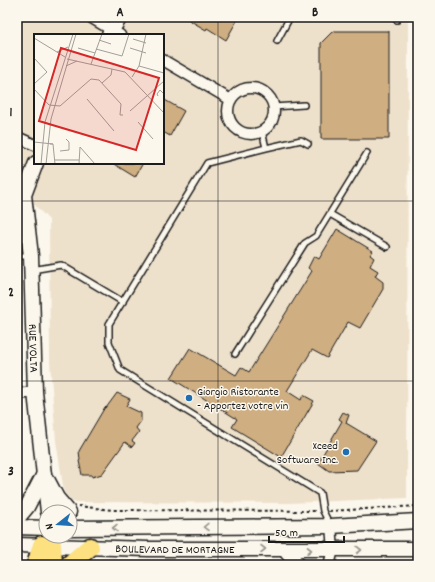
<svg xmlns="http://www.w3.org/2000/svg" width="435" height="582" font-family="Dekko,sans-serif">
	<style>
		.built { fill: #eee1cc; fill-rule: evenodd }
		.building { fill: #cfae82; stroke: #1c1c1c }
		.lines { fill: none; stroke-linecap: round; stroke-linejoin: round }
		.lane-casing { stroke: #1c1c1c; stroke-width: 8 }
		.street-casing { stroke: #1c1c1c; stroke-width: 13 }
		.secondary-casing { stroke: #1c1c1c; stroke-width: 17 }
		.highway-casing { stroke: #1c1c1c; stroke-width: 21 }
		.path { stroke: #1c1c1c; stroke-width: 2; stroke-dasharray: 3 3; stroke-linecap: butt }
		.lane { stroke: #fbf7ec; stroke-width: 5 }
		.street { stroke: #fbf7ec; stroke-width: 10 }
		.secondary { stroke: #fbf7ec; stroke-width: 14 }
		.highway { stroke: #fde080; stroke-width: 18 }
		.oneway { stroke: #97948e }
		.grid { fill: none; stroke: #1c1c1c; stroke-width: 1; stroke-opacity: 0.55 }
		.poi-dot { fill: #1f6fb2; stroke: #fbf7ec; stroke-width: 1.5 }
		.labels { text-anchor: middle; stroke-width: 3; stroke-linejoin: round; paint-order: stroke }
		.street-label { font-size: 12px; fill: #1c1c1c; stroke: #fbf7ec }
		.poi-label { font-size: 12px; fill: #1c1c1c; stroke: #fbf7ec; text-anchor: start }
		.inset-road { fill: none; stroke: #a29f99; stroke-width: 1 }
		.view { fill: #d62828; fill-opacity: 0.15; stroke: #d62828; stroke-width: 2 }
		.inset-edge { fill: none; stroke: #1c1c1c; stroke-width: 2 }
		.neatline { fill: none; stroke: #1c1c1c; stroke-width: 1.5 }
		.grid-label { font-size: 13px; text-anchor: middle; font-weight: bold; fill: #1c1c1c }
	</style>
	<rect width="100%" height="100%" fill="#fbf7ec"/>
	<filter id="ink" filterUnits="userSpaceOnUse"><feTurbulence type="fractalNoise" baseFrequency=".025" numOctaves="2"/><feDisplacementMap in="SourceGraphic" scale="8" xChannelSelector="R" yChannelSelector="G"/><feConvolveMatrix kernelMatrix="1 2 1 2 8 2 1 2 1" color-interpolation-filters="sRGB"/></filter>
	<g filter="url(#ink)">
		<path class="built" d="M17,17h391l-1,481 -118,5 -217,-1 -8,-10 -8,-51 -6,-79 -1,-142 -22,-23 -10,22zM35,35h128v128h-128z"/>
		<path class="building" d="M188,17h51l-13,23 -19,-12 -1,2 -17,-10z
			M333,31h56v108h-68v-96z
			M163,99l21,12 -14,25 -7,-4z
			M112,163h31l-8,14z
			M337,229l36,22 -3,4 4,3 -4,8 8,5 -3,5 8,6v7l-23,39 -12,-6 -21,36 -15,-8 -25,41 14,9 2,-5 11,6 -33,56 -49,-30 5,-8 -66,-41 19,-30 46,27 5,-8 8,5 63,-101 -4,-3 6,-12 5,3z
			M117,393l13,6 -4,7 15,7v8l-5,7 3,4 -7,9 3,2 -3,4 -7,-5 -23,32 -10,3v-2h-10l-3,-14 1,-1 -1,-9 26,-44 1,1z
			M343,412l6,3 -3,8 30,18 -19,29 -28,1 -11,-8 24,-42 -3,-2z"/>
		<g class="lines">
			<g class="lane-casing">
				<path id="lane" d="M397,20v-3
					M277,41l13,-24
					M273,107l31,-2
					M262,131l4,17 -59,15 -98,161v18l11,28 200,123 3,18 7,14
					M266,148l35,-8 7,4
					M330,214l57,33
					M17,256h13
					M32,270l29,-5 62,37
					M235,354l70,-111 11,-7 51,-83"/>
			</g>
			<g class="street-casing">
				<path id="street" d="M90,17l30,18
					M163,60l68,40
					M228 111a23 23 0 1 1 46 0a23 23 0 1 1-46 0Z
					M17,137l18,8
					M17,394l18,-2
					M329,565l4,-15 -2,-24"/>
			</g>
			<g class="secondary-casing">
				<g id="secondary">
					<path d="M109,35l11,-18"/>
					<path id="s1" d="M36,163l-12,32 7,61 4,136 13,120"/>
					<path d="M48,481l9,17 12,14"/>
					<path d="M17,519l10,-12 17,-33"/>
					<path d="M17,527l29,1"/>
					<path d="M70,528l261,-2 87,-5"/>
					<path id="s2" d="M17,545l131,4h270"/>
					<path d="M285,550l13,15"/>
				</g>
			</g>
			<g class="highway-casing">
				<path id="highway" d="M52,545l1,20
					M36,565l6,-20
					M69,565l21,-18"/>
			</g>
			<path class="path" d="M78,506l34,4 205,1
				M329,511l89,-5"/>
			<use href="#lane" class="lane"/>
			<use href="#street" class="street"/>
			<use href="#secondary" class="secondary"/>
			<use href="#highway" class="highway"/>
		</g>
		<defs><path id="oneway-chevron" d="M-2-3.5L2.5 0L-2 3.5" fill="none" stroke-width="1.6" stroke-linecap="round" stroke-linejoin="round"/></defs>
		<g class="oneway">
			<use href="#oneway-chevron" transform="translate(206 527) rotate(179)"/>
			<use href="#oneway-chevron" transform="translate(115 528) rotate(-180)"/>
			<use href="#oneway-chevron" transform="translate(263 549)"/>
			<use href="#oneway-chevron" transform="translate(309 550)"/>
			<use href="#oneway-chevron" transform="translate(359 550)"/>
		</g>
	</g>
	<path class="grid" d="M218,17v548M17,201h401M17,381h401"/>
	<g class="poi-dot">
		<circle cx="189" cy="398" r="4"/>
		<circle cx="346" cy="452" r="4"/>
	</g>
	<g class="labels">
		<g class="street-label">
			<text dy="4" stroke="none"><textPath href="#s1" startOffset="188">RUE VOLTA</textPath></text>
			<text dy="4" stroke="none"><textPath href="#s2" startOffset="158">BOULEVARD DE MORTAGNE</textPath></text>
		</g>
		<g class="poi-label">
			<text x="197" y="395">Giorgio Ristorante<tspan x="197" dy="14">- Apportez votre vin</tspan></text>
			<text x="338" y="449" text-anchor="end">Xceed<tspan x="338" dy="14">Software Inc.</tspan></text>
		</g>
	</g>
	<g transform="translate(34 34)">
		<rect width="130" height="130" fill="#fbf7ec"/>
		<path class="inset-road" d="M0,4l31,19M99,5l13,4M65,6l12,4M44,14l17,5M96,14l16,5M62,15l26,7 7,-22M23,18l11,-5M0,24l13,14 -13,12M33,25l58,13 39,41M57,30l11,-30M32,32l11,-5M105,32l25,7M98,43l7,-11 7,-32M68,49l9,-8 1,-6M0,55l15,16 11,1 31,-27 8,1 22,24 -1,11h3M124,62l-1,-2 3,-4 4,4M53,65l27,32M96,77l34,-30M104,88l15,17M0,108l19,2h-3M19,110l2,20M26,117l9,-1v-8l-3,-3M21,126h24M7,130l4,-42 28,-88M12,130l5,-45 25,-85M45,130l1,-17 15,17"/>
		<path class="view" d="M27,14l98,30 -23,72 -97,-29z"/>
		<rect width="130" height="130" class="inset-edge"/>
	</g>
	<rect width="435" height="582" fill="none" stroke="#fbf7ec" stroke-width="44"/>
	<g transform="translate(58 524) rotate(253)"><circle r="19" fill="#fbf7ec" stroke="#a29f99"/>
	<path d="M0-3L7 15L0 10L-7 15Z" fill="#1f6fb2"/>
	<text y="-6" font-size="11" font-weight="bold" text-anchor="middle" fill="#1c1c1c">N</text>
	</g>
	<path d="M269 536v6h75v-6" fill="none" stroke="#1c1c1c" stroke-width="2"/>
	<text x="275" y="536" font-size="12" fill="#1c1c1c" stroke="#fbf7ec" stroke-width="3" paint-order="stroke">50 m</text>
	<rect x="22" y="22" width="391" height="538" class="neatline"/>
	<g class="grid-label">
		<text x="120" y="16">A</text>
		<text x="315" y="16">B</text>
		<text x="11" y="116">1</text>
		<text x="11" y="296">2</text>
		<text x="11" y="475">3</text>
	</g>
</svg>
